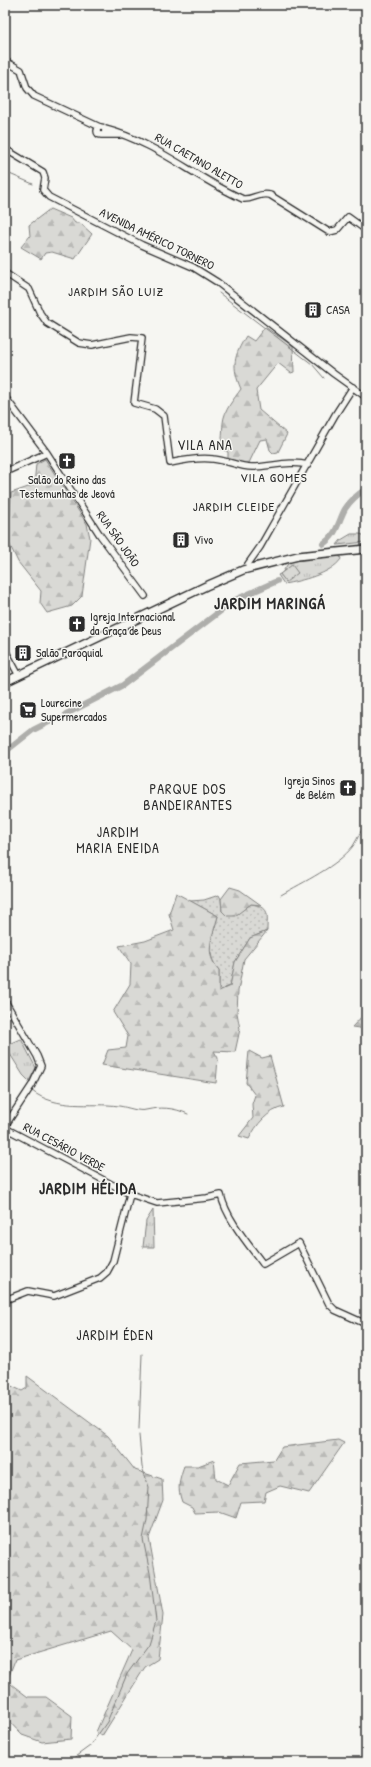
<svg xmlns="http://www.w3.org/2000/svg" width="371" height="1767" font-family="'Patrick Hand',sans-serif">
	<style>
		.grass { fill: url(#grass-dots); stroke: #828280 }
		.forest { fill: url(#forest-firs); stroke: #828280 }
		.park { fill: url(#park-tufts); stroke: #828280 }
		.pitch { fill: #d9d9d5; stroke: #828280 }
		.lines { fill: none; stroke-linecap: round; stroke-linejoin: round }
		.stream { stroke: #7a7a78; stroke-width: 1 }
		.river { stroke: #aeaeab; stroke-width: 6 }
		.tertiary-casing { stroke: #2b2b2b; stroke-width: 8 }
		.primary-casing { stroke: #2b2b2b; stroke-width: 10 }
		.tertiary { stroke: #f6f6f2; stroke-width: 5.5 }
		.primary { stroke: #f6f6f2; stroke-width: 7 }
		.labels { text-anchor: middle; stroke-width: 3; stroke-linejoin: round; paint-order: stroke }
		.street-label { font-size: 12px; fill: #2b2b2b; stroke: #f6f6f2 }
		.poi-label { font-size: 12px; fill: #2b2b2b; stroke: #f6f6f2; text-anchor: start }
		.neighbourhood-label { font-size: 13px; letter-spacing: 1px; fill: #2b2b2b; stroke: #f6f6f2 }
		.quarter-label { font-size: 14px; letter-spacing: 1px; fill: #2b2b2b; stroke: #f6f6f2 }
		.district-label { font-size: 16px; font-weight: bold; letter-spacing: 1px; fill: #2b2b2b; stroke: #f6f6f2 }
	</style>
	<defs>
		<pattern id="grass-dots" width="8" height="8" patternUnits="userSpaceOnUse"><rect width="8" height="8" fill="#d9d9d5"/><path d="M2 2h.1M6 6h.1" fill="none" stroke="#babab7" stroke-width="1.8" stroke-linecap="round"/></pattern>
		<pattern id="forest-firs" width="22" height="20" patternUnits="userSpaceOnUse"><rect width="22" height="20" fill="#d9d9d5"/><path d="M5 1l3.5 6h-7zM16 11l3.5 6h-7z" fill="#babab7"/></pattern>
		<pattern id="park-tufts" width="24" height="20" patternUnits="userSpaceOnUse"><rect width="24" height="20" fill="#d9d9d5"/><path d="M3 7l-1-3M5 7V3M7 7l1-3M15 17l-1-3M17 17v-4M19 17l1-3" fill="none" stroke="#babab7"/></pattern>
	</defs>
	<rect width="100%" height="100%" fill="#f6f6f2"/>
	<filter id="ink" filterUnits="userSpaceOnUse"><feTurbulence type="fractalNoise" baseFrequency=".025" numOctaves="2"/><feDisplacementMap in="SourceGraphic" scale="8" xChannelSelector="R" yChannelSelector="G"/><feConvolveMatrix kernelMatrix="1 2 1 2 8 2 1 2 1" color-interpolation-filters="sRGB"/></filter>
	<g filter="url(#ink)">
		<path class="grass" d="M219,895l2,4 1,12 22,-2 7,-5c20,3 16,10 16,27l-17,7 -15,24 -5,24 -11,5v-21c-15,-17 -6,-34 -1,-54l-28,-15 14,-1z"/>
		<path class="forest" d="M50,209l21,9 4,5h5l12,11 -17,25 -23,-7 -7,1 -4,6 -20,-12 9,-11 -1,-11z
			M265,327l28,19 1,26 -3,1 -13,-10 -22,27 3,20 28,24 -9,18 -5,1 -3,-3 -3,-11 -7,1 -12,25 -20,-5v-8l-8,-4c3,-9 2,-16 3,-25 1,-13 11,-24 18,-34 -10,-23 -7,-33 5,-53l8,5z
			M45,459l42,65 3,14 -8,58 -10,10 -25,7 -7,-10 1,-12 -23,-29 -13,-27 5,-20 1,-22 23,-8 2,-21z
			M230,887l10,3 21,15 -10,-1 -16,12h-8l-5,-5 -1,-12z
			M176,893l42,23c-5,20 -15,37 1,54v21l11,-5 5,-24 15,-24 17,-7 -23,28 -6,32 -1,22 3,16 -5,23 -21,-1 4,7 -2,25 -114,-18 6,-15 18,-2 2,-12 -15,-24 17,-28 1,-20 -12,-18 26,-5 29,-11 -5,-16z
			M366,1012v17l-14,-2z
			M249,1051l13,7 8,-2 14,51c-16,3 -28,18 -35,32l-10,-3 14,-18 -1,-14 3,-9 -9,-12z
			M27,1376l81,60 27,34 27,9 1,21 -14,38 14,77 -5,44 -13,8 -43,69 -6,-4 36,-82 -21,-19 -96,29 -8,21 21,16h18l26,19 -1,23 -29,3 -20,-7 -17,-18v-155l2,-4 -2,-35v-140l17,8 5,-3z
			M338,1440l6,3 -35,50 -29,-7 -14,6 -2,9 -23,1 -5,16 -17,-6 -24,1 -3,-6 -10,-5c-5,-14 -3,-22 2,-36h14l16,-6 2,19 12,6 12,-22 34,-3 8,-13z"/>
		<path class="park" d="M351,534h9l6,2v6l-29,3 4,-5z
			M339,554l2,5c-10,15 -41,22 -57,25l-6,-9 4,-2 7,-11z
			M21,1039l15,29 -7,13 -6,-6 -18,-29z
			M153,1210l1,37h-11l3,-26z"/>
		<path class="pitch" d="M292,565l6,8 -12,9 -6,-8z"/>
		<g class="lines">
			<path class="stream" d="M5,172l28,12
				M219,293l93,71 12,14
				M281,895c22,-13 57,-29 72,-49 5,-8 9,-17 13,-25
				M32,1091c26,20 58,11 87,15 8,1 20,6 27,4 14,-3 27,-3 42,4
				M139,1429l3,-75
				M92,1743l15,-21 20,-48 22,-30 7,-23 -6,-48 -7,-34 4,-19 2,-33 -7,-20 -3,-32
				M5,1761l2,1
				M68,1762l22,-16"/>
			<path class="river" d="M323,544c14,-9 15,-22 22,-35 5,-8 13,-15 21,-20
				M66,714l57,-29 112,-85 42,-19
				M5,752l28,-22 22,-11"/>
			<g class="tertiary-casing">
				<path id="tertiary" d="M5,61l16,9 6,18 7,8 66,31
					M97 131a4 4 0 1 1 8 0a4 4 0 1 1-8 0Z
					M105,129c51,13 90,49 138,70 10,1 16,-7 27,-4l59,37 8,-2 11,-13 18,13
					M103,135h17
					M5,149l38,23 2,6 -2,12 6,7 93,48 51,22 24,15 117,92 32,23
					M5,273l24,16 11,24 7,10 32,20 13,2 39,-8 11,1 -8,65 21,6 9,7 6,47c14,-3 29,-6 43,-4 13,1 26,8 39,8 18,0 38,-7 56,-2
					M5,397l42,56 53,82 45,61
					M5,472l42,-19
					M248,564l12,-17 75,-132 18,-28
					M5,650l12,22
					M5,1001l32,55 4,10 -9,19 -27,41
					M5,1128l125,66 27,9 50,-5 14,-3c5,23 28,50 42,69l36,-21 30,61 6,6 31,14
					M5,1300l23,-9 26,5 46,-18 7,-6 6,-11 17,-67"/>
			</g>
			<g class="primary-casing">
				<path id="primary" d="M5,682l201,-96 37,-16 55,-14 68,-7"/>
			</g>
			<use href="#tertiary" class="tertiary"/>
			<use href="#primary" class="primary"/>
		</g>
	</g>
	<defs>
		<g id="building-square" transform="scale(0.9)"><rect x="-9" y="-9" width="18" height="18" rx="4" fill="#2b2b2b" stroke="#f6f6f2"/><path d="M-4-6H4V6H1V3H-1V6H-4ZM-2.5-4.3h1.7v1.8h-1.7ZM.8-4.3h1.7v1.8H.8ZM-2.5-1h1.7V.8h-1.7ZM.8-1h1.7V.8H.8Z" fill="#fff"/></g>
		<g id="church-square" transform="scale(0.9)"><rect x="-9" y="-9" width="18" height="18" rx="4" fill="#2b2b2b" stroke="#f6f6f2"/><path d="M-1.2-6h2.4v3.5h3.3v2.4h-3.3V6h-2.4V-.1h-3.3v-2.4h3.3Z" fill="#fff"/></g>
		<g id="supermarket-square" transform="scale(0.9)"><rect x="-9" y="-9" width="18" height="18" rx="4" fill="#2b2b2b" stroke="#f6f6f2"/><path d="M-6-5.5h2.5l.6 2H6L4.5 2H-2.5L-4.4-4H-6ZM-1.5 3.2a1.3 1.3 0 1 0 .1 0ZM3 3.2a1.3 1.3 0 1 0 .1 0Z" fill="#fff"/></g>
	</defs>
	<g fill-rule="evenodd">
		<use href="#building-square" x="313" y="310"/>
		<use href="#church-square" x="67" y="461"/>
		<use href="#building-square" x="181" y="540"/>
		<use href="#church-square" x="77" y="624"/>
		<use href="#building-square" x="23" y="653"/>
		<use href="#supermarket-square" x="28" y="710"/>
		<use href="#church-square" x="348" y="788"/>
	</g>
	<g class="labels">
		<g class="street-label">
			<text transform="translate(199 161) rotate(30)" y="4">RUA CAETANO ALETTO</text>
			<text transform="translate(157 239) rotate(26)" y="4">AVENIDA AMÉRICO TORNERO</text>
			<text transform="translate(118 539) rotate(55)" y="4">RUA SÃO JOÃO</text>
			<text transform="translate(64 1147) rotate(28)" y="4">RUA CESÁRIO VERDE</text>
		</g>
		<g class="poi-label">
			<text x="326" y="314">CASA</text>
			<text x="67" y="484" text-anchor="middle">Salão do Reino das<tspan x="67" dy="14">Testemunhas de Jeová</tspan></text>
			<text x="194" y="544">Vivo</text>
			<text x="90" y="621">Igreja Internacional<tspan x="90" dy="14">da Graça de Deus</tspan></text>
			<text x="36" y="657">Salão Paroquial</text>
			<text x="41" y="707">Lourecine<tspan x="41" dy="14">Supermercados</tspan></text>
			<text x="335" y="785" text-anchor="end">Igreja Sinos<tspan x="335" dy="14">de Belém</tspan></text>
		</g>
		<g class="neighbourhood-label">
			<text x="116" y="296">JARDIM SÃO LUIZ</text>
			<text x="274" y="482">VILA GOMES</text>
			<text x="234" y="511">JARDIM CLEIDE</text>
		</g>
		<g class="quarter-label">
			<text x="205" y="450">VILA ANA</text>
			<text x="188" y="794">PARQUE DOS<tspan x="188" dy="16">BANDEIRANTES</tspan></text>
			<text x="118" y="837">JARDIM<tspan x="118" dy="16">MARIA ENEIDA</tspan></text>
			<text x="115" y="1340">JARDIM ÉDEN</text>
		</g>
		<g class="district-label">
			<text x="270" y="609">JARDIM MARINGÁ</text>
			<text x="88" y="1194">JARDIM HÉLIDA</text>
		</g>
	</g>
	<rect width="371" height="1767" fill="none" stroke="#f6f6f2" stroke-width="20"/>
	<rect x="10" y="10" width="351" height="1747" fill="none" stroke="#2b2b2b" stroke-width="1.5" filter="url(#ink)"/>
</svg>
